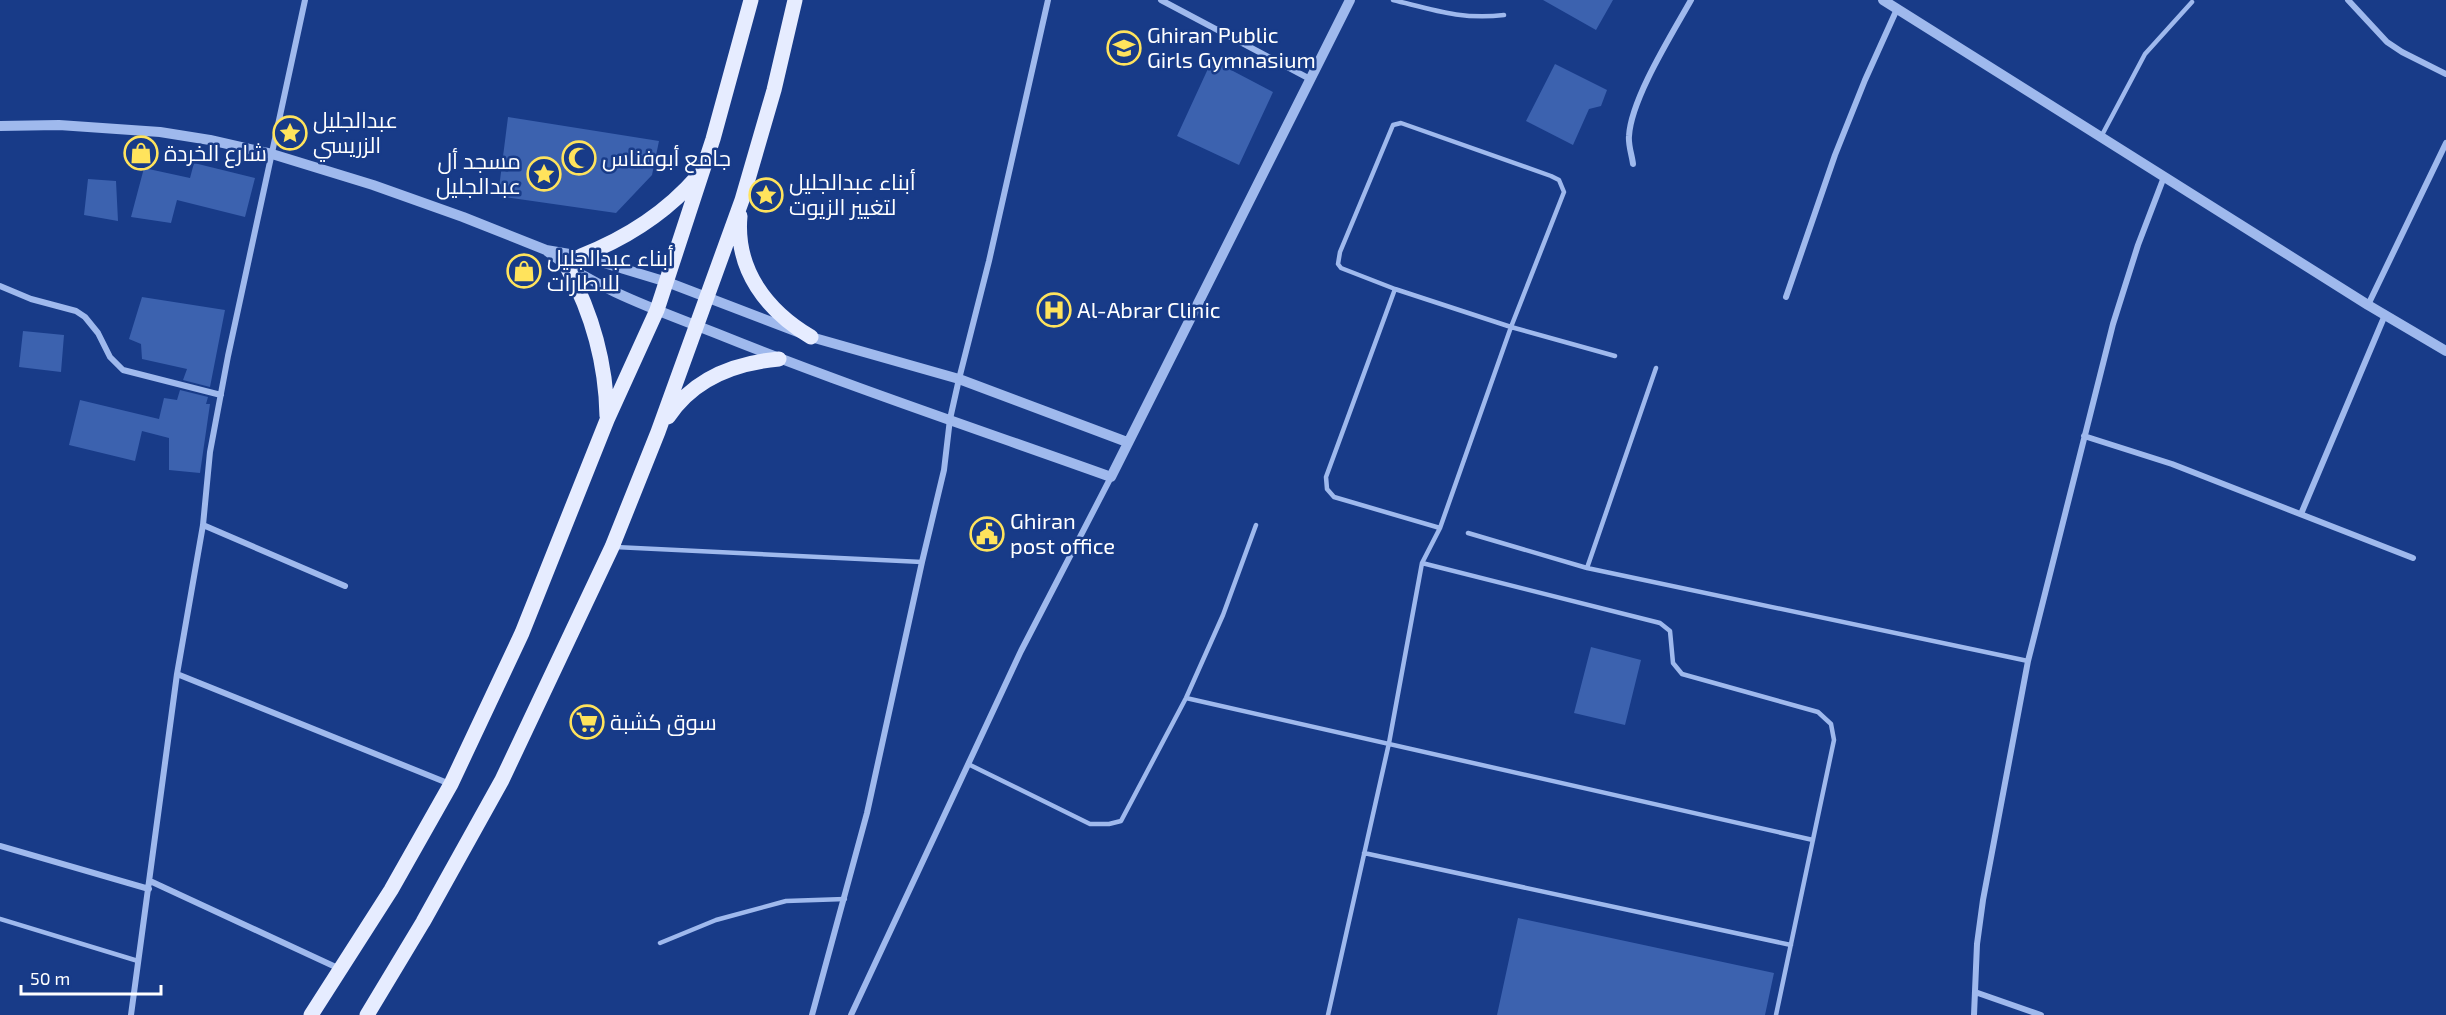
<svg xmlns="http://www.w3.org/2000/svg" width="2446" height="1015" font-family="'Exo 2',Cairo,sans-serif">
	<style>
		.building { fill: #3c62af }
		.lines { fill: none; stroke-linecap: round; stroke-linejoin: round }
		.service { stroke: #9fb9ed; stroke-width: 4.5 }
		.minor { stroke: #9fb9ed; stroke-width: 6 }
		.tertiary { stroke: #9fb9ed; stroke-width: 10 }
		.primary { stroke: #e6ecff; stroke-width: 15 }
		.labels { text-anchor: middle; stroke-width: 5; stroke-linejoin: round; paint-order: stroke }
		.poi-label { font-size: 22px; fill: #fff; stroke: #183b88; text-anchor: start }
	</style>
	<rect width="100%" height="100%" fill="#183b88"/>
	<path class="building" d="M1543,0h70l-17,30z
		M1212,60l61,32 -34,73 -62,-29z
		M1555,64l52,26 -6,16 -12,3 -16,36 -47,-24z
		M508,117l151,24 -7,34 -36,38 -118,-17z
		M194,163l61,15 -10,39 -68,-17 -6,23 -40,-6 13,-49 46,10z
		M88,179l28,2 2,40 -34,-6z
		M142,297l83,13 -15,77 -27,-7 4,-11 -45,-10 -1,-15 -12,-5z
		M23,331l41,4 -3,37 -42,-5z
		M180,390l28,7 -2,7h4l-10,69 -31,-3v-32l-27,-7 -7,30 -66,-16 11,-45 79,19 5,-21 13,2z
		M1591,647l50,13 -16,65 -51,-12z
		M1518,918l256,55 -9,42h-268z"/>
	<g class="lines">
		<path class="service" d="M1393,0c41,10 69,20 111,15
			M2102,135l43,-81 47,-52
			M1395,289l-69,188 1,12 7,8 106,31
			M1468,533l119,35 69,-200
			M615,547l307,15
			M1422,563l238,60 10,8 3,32 9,11 136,38 13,12 3,16 -58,275
			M1587,568l441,93
			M1186,698l627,142
			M968,764l122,60h19l12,-3 65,-123 37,-83 33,-90
			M1364,853l427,92
			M0,919l138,42
			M660,943l56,-23 70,-19 59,-2
			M1328,1015l61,-272 33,-180 18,-35 71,-201 53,-135 -5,-12 -8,-4 -150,-53 -8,2 -53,127 -2,12 3,4 54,21 116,38 104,29"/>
		<path class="minor" d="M1161,0l149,79
			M2348,0l39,42 15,10 44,22
			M1633,164c-1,-9 -5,-19 -4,-28 2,-37 43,-102 62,-136
			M0,286l31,13 45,12 9,6 13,16 12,24 13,13 98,25
			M1786,297l49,-142 30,-75 32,-71
			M2368,305l78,-162
			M2084,436l88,28 241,94
			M2301,514l84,-199
			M203,525l142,61
			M177,674l273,110
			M0,846l149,43
			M150,881l190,88
			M1975,992l66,23
			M131,1015l46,-341 26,-149 7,-73 18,-96 77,-356
			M812,1015l55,-202 55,-251 22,-92 6,-51 9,-40 30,-118 59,-261
			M851,1015l170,-364 90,-174
			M1974,1015l3,-71 6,-44 45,-239 85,-337 25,-79 26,-68"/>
		<path class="tertiary" d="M1883,0l485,305 78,46
			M0,126l59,-1 101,7 50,8 62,14 101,31 90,32 83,33 35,6 86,26 144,55 148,42 168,63
			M547,251c49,39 113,60 171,83 129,52 262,96 393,143l239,-477"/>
		<path class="primary" d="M740,216c-5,54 27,95 71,121
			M581,256c46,-18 85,-43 117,-80
			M567,267c26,48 39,96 40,149
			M668,417c26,-39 67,-54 111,-58
			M311,1015l80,-125 60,-106 71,-151 85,-213 50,-110 56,-171 38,-139
			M367,1015l56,-93 79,-142 110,-233 46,-115 84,-232 32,-110 21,-90"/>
	</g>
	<defs>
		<g id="school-ring" transform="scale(1.725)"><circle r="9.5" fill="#183b88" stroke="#ffe35c" stroke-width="1.5"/><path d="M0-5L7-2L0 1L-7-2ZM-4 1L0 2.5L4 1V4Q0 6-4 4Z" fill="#ffe35c"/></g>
		<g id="sight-ring" transform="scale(1.725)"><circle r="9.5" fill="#183b88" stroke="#ffe35c" stroke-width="1.5"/><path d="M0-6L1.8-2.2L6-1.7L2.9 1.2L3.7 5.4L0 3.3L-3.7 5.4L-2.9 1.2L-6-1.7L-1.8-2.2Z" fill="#ffe35c"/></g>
		<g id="shop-ring" transform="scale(1.725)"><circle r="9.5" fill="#183b88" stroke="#ffe35c" stroke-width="1.5"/><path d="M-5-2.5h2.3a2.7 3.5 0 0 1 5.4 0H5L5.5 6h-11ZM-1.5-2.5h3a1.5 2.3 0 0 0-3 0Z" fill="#ffe35c"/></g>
		<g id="mosque-ring" transform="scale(1.725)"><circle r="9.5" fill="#183b88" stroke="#ffe35c" stroke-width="1.5"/><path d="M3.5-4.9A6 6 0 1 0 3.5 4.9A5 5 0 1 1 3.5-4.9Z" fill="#ffe35c"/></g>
		<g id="hospital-ring" transform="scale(1.725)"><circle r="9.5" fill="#183b88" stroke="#ffe35c" stroke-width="1.5"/><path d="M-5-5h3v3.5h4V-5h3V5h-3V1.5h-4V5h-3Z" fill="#ffe35c"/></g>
		<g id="civic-ring" transform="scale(1.725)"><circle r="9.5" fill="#183b88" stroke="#ffe35c" stroke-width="1.5"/><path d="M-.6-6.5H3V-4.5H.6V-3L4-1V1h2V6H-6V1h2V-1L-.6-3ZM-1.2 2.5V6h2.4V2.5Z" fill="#ffe35c"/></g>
		<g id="supermarket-ring" transform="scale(1.725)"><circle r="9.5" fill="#183b88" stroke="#ffe35c" stroke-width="1.5"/><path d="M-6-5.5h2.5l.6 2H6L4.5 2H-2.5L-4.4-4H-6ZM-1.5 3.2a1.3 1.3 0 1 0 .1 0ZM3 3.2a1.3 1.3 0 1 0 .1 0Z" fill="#ffe35c"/></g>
	</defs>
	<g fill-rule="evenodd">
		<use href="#school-ring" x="1124" y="48"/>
		<use href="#sight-ring" x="290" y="133"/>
		<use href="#shop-ring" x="141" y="153"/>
		<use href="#mosque-ring" x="579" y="158"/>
		<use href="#sight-ring" x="544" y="174"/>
		<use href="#sight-ring" x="766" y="195"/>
		<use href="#shop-ring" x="524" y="271"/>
		<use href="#hospital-ring" x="1054" y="310"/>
		<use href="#civic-ring" x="987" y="534"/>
		<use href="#supermarket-ring" x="587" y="722"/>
	</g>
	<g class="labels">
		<g class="poi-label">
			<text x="1147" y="43">Ghiran Public<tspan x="1147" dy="25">Girls Gymnasium</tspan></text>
			<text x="313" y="128">عبدالجليل<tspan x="313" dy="25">الزريسي</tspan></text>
			<text x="164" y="161">شارع الخردة</text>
			<text x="602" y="166">جامع أبوفناس</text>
			<text x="521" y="169" text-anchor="end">مسجد أل<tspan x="521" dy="25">عبدالجليل</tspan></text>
			<text x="789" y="190">أبناء عبدالجليل<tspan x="789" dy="25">لتغيير الزيوت</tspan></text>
			<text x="547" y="266">أبناء عبدالجليل<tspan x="547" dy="25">للاطارات</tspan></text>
			<text x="1077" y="318">Al-Abrar Clinic</text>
			<text x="1010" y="529">Ghiran<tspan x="1010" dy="25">post office</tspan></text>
			<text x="610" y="730">سوق كشبة</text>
		</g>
	</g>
	<path d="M21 985v9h140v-9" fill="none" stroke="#ffffff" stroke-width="3"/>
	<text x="30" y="985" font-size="18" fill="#ffffff" stroke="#183b88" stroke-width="4.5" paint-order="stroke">50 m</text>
</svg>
